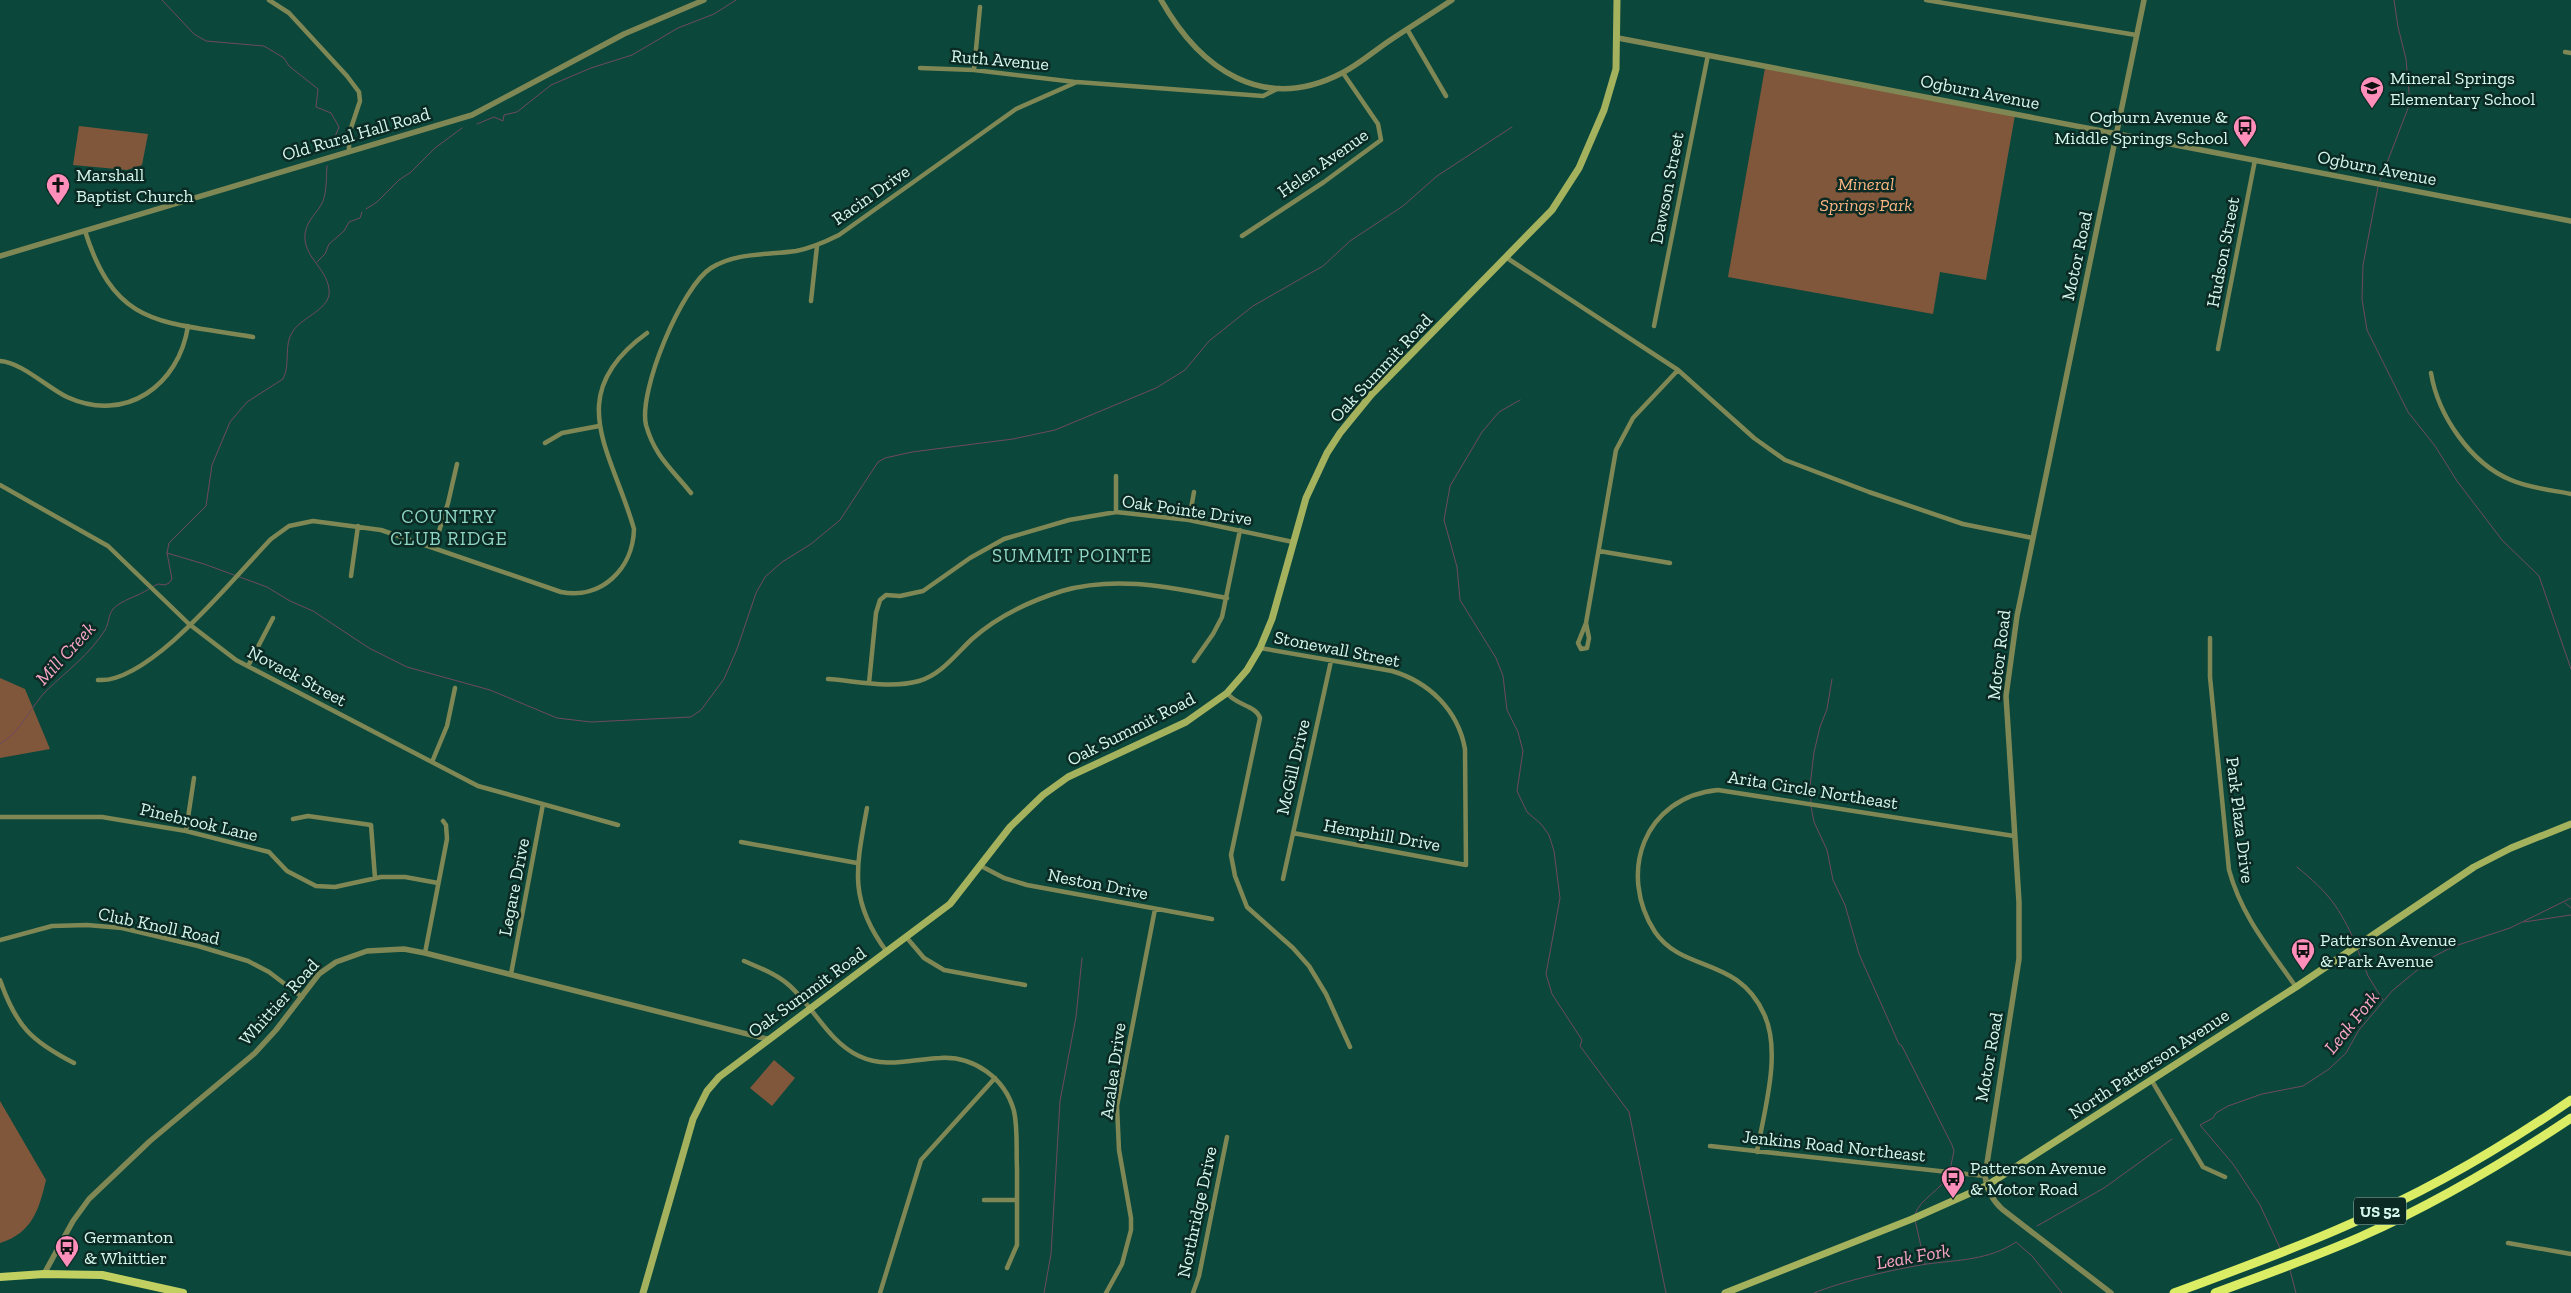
<svg xmlns="http://www.w3.org/2000/svg" width="2571" height="1293" font-family="'Zilla Slab',serif">
	<style>
		.green { fill: #80573a }
		.lines { fill: none; stroke-linecap: round; stroke-linejoin: round }
		.stream { stroke: #6e4a5f; stroke-width: 1 }
		.minor { stroke: #7f8854; stroke-width: 4.5 }
		.tertiary { stroke: #7f8854; stroke-width: 5.5 }
		.secondary { stroke: #a4b15d; stroke-width: 7 }
		.primary { stroke: #c1d061; stroke-width: 8 }
		.motorway { stroke: #daed64; stroke-width: 9 }
		.labels { text-anchor: middle; stroke-width: 5; stroke-linejoin: round; paint-order: stroke }
		.shield { fill: #0b2a23; stroke: #98bab0; stroke-width: 1 }
		.shield-label { font-size: 16px; font-weight: bold; fill: #d5f7ed }
		.street-label { font-size: 18px; fill: #d5f7ed; stroke: #0b2a23 }
		.poi-label { font-size: 18px; fill: #d5f7ed; stroke: #0b2a23; text-anchor: start }
		.park-label { font-size: 18px; font-style: italic; fill: #fab482; stroke: #0b2a23 }
		.neighbourhood-label { font-size: 19px; letter-spacing: 1px; fill: #90d8c5; stroke: #0b2a23 }
		.water-label { font-size: 19px; font-style: italic; fill: #f9a5c4; stroke: #0b2a23 }
	</style>
	<rect width="100%" height="100%" fill="#0c473c"/>
	<path class="green" d="M1765,68l250,47 -29,165 -46,-8 -7,42 -205,-37z
		M79,126l69,8 -6,31 -15,5 -54,-5z
		M0,678l25,11 25,60 -50,9z
		M774,1060l21,18 -23,28 -22,-18z
		M0,1101l46,79c-7,30 -14,53 -46,63z"/>
	<g class="lines">
		<path class="stream" d="M162,0l32,34 12,7 58,5 20,12 5,8 29,23 -2,18 15,6 8,14 -9,22
			M477,124l17,-7 9,4 1,-6 13,-3 34,-27 40,-17 41,-13 46,-27 36,-14 22,-14
			M2380,181l30,-78 -4,-44 -8,-32 -4,-27
			M2378,187l-15,78 -1,34 5,31 41,82 27,34 22,35 45,59 37,36 32,93
			M366,209l11,-7 22,-22 12,-8 24,-24 27,-20
			M317,262l8,-8 4,-10 15,-13 5,-9 11,-4 2,-6
			M1520,400l-21,12 -17,20 -32,54 -6,34 13,47 3,33 36,58 7,18 4,34 11,22 5,19 -6,40 10,21 14,12 8,11 5,16 6,47 -14,76 6,20 30,46 -2,6 49,66 37,181
			M167,553l37,11 63,23 23,14 23,10 56,37 38,19 83,23 67,28 34,4 100,-5 10,-7 23,-31 13,-30 19,-56 9,-16 17,-15 29,-18 29,-24 38,-58 7,-4 27,-6 101,-13 42,-9 101,-42 29,-18 24,-29 44,-35 70,-40 27,-25 53,-35 34,-30 75,-49
			M152,587l6,-3 7,1 4,-2 3,-4 -5,-26 2,-10 37,-37 6,-41 18,-43 17,-20 36,-23c8,-15 0,-34 10,-48 10,-15 39,-22 36,-42 -3,-22 -26,-32 -24,-55 2,-15 13,-21 18,-33 4,-11 3,-24 4,-35
			M0,744c22,-13 30,-37 47,-54 20,-19 43,-36 58,-60 4,-6 3,-15 8,-21 10,-10 24,-12 36,-20
			M1811,802l-1,-16 4,-34 6,-25 7,-18 5,-30
			M1811,806l3,16 13,28 6,30 12,25 14,49 40,90 3,2 50,99 2,6 -4,19
			M2297,867c32,26 42,40 59,77
			M2565,903l6,5
			M2524,922l47,-7
			M2357,948l11,28 15,24
			M1915,1214c6,-17 27,-23 33,-40
			M1915,1220l10,44
			M2037,1226l67,-38 68,-49
			M2280,1248l-20,-43 -27,-41 -33,-39 13,-7 3,-5 12,-7 34,-12 41,-8 26,-17 17,-16 13,-23 33,-39 41,-34 19,-10 58,-19 61,-30
			M2290,1270l6,23
			M1044,1293l7,-39 9,-153 16,-84 6,-59
			M1814,1293c29,-12 81,-24 113,-29 30,-4 63,-4 89,-22l16,14 30,37"/>
		<path class="minor" d="M269,0l20,13 58,63 12,16 1,9 -11,33v18
			M1926,0l210,35
			M1407,29l39,67
			M2565,52l6,1
			M920,68l54,2 101,12
			M974,70l6,-63
			M85,231c31,99 79,90 168,106
			M1242,236l82,-54 57,-42 -3,-16 -35,-51
			M1507,258l171,112 76,68 31,22 84,32 94,32 70,14
			M811,301l6,-55
			M1654,326l54,-271
			M2218,349l37,-189
			M0,361c21,1 48,27 67,36 59,27 112,-12 121,-71
			M2431,373c7,42 39,90 80,107 18,8 40,10 60,14
			M545,443l17,-10 37,-7
			M0,485l108,61 81,78 47,36 242,126 140,39
			M691,493c-19,-24 -36,-36 -45,-68 -8,-34 36,-139 65,-157 25,-16 58,-13 85,-17 16,-3 29,-9 43,-16l177,-126 61,-27 186,14 16,-8
			M1116,512v-36
			M1189,520l5,-28
			M434,547l14,-44 9,-39
			M1599,551l71,12
			M351,576l7,-50
			M1586,623l3,15 -2,10 -6,1 -3,-6 8,-20 30,-173 17,-32 45,-48
			M2210,638v39l19,193c13,47 40,78 67,117
			M1260,648l132,23c37,11 66,39 73,78l1,116 -173,-32
			M1194,661l19,-27 9,-17 18,-87
			M248,666l25,-48
			M828,679c29,2 62,10 91,2 22,-6 37,-27 53,-42 25,-22 58,-38 90,-48 56,-16 110,-3 165,7
			M98,680c52,4 137,-104 173,-141l18,-13 24,-5 68,9 180,62c40,8 72,-23 73,-63 -22,-78 -73,-134 13,-196
			M869,683l7,-70 4,-13 6,-5 14,1 23,-5 47,-33 34,-19 65,-19 47,-8 73,8 104,22
			M1227,693c8,12 29,12 33,25l-29,137 4,21 12,31 46,41 16,18 17,28 24,53
			M432,762l15,-36 8,-38
			M867,808c-11,60 -19,92 20,144
			M0,817h102l84,14 83,21 18,19 29,15 19,1 46,-10h24l33,6
			M293,819l15,-3 63,9 4,53
			M186,831l8,-53
			M741,842l116,21
			M981,866l23,12 23,7 185,34
			M1283,879l48,-218
			M907,938l17,20 20,12 81,15
			M0,940l52,-14 35,-1 35,3 76,18 50,15 21,11 33,25
			M425,953l22,-114 -1,-14 -3,-4
			M744,961c16,7 33,13 46,25 24,22 39,56 69,70 27,13 53,3 81,2 34,-2 65,20 74,53 4,18 2,39 3,57 0,23 0,45 0,68v9l-10,23
			M511,974l32,-170
			M0,980c16,46 31,61 74,83
			M2152,1081l51,86 22,10
			M1710,1146l275,30
			M1757,1152c7,-41 25,-100 7,-138 -26,-58 -81,-41 -109,-82 -38,-59 -11,-135 63,-142l296,46
			M984,1200h33
			M2508,1243l63,11
			M880,1293l41,-133 74,-82
			M1106,1293l16,-29 9,-34v-12l-12,-68 -2,-44 38,-197
			M1193,1293l6,-17 28,-139"/>
		<path class="tertiary" d="M1161,0c39,69 102,114 181,73 16,-8 31,-21 47,-32 21,-14 42,-27 63,-41
			M1618,38l953,183
			M0,256l472,-141 152,-81 80,-34
			M44,1274l29,-53 16,-22 61,-58 105,-88 21,-23 43,-56 17,-12 31,-11 37,-2 21,4 342,86
			M2111,1293l-109,-84c-10,-9 -15,-19 -17,-33l34,-217v-57l-13,-206 11,-80 127,-616"/>
		<path class="secondary" d="M643,1293l50,-174 14,-28 12,-14 231,-173 60,-77 33,-32 25,-18 118,-55 41,-29 20,-23 13,-22 12,-29 34,-121 21,-45 13,-20 31,-38 181,-185 27,-42 25,-58 12,-41 1,-69
			M1725,1293l187,-74 74,-33 310,-199 178,-120 37,-19 60,-24"/>
		<path class="primary" d="M0,1277l44,-3 58,1 81,18"/>
		<path class="motorway" d="M2174,1293c59,-22 118,-43 176,-69 78,-33 151,-76 221,-124
			M2215,1293c48,-18 97,-35 145,-56 74,-33 144,-74 211,-119"/>
	</g>
	<defs>
		<g id="school-pin" transform="scale(1.25)"><path d="M0 17L-7.5 6A9.5 9.5 0 1 1 7.5 6Z" fill="#ff8eba" stroke="#0b2a23"/><path d="M0-5L7-2L0 1L-7-2ZM-4 1L0 2.5L4 1V4Q0 6-4 4Z" fill="#111"/></g>
		<g id="bus-pin" transform="scale(1.25)"><path d="M0 17L-7.5 6A9.5 9.5 0 1 1 7.5 6Z" fill="#ff8eba" stroke="#0b2a23"/><path d="M-5-6H5V4H4V6H2V4H-2V6H-4V4H-5ZM-3.5-4V0h7V-4ZM-3.5 1.2v1.5H-2V1.2ZM2 1.2v1.5H3.5V1.2Z" fill="#111"/></g>
		<g id="church-pin" transform="scale(1.25)"><path d="M0 17L-7.5 6A9.5 9.5 0 1 1 7.5 6Z" fill="#ff8eba" stroke="#0b2a23"/><path d="M-1.2-6h2.4v3.5h3.3v2.4h-3.3V6h-2.4V-.1h-3.3v-2.4h3.3Z" fill="#111"/></g>
	</defs>
	<g fill-rule="evenodd">
		<use href="#school-pin" x="2372" y="88"/>
		<use href="#bus-pin" x="2245" y="127"/>
		<use href="#church-pin" x="58" y="185"/>
		<use href="#bus-pin" x="2303" y="950"/>
		<use href="#bus-pin" x="1953" y="1178"/>
		<use href="#bus-pin" x="67" y="1247"/>
	</g>
	<g class="labels">
		<rect class="shield" x="2354" y="1197.5" width="52" height="27" rx="4"/>
		<g class="shield-label">
			<text x="2380" y="1217">US 52</text>
		</g>
		<g class="street-label">
			<text transform="translate(1000 60) rotate(5)" y="6">Ruth Avenue</text>
			<text transform="translate(1980 92) rotate(11)" y="6">Ogburn Avenue</text>
			<text transform="translate(356 134) rotate(-16)" y="6">Old Rural Hall Road</text>
			<text transform="translate(1323 163) rotate(-35)" y="6">Helen Avenue</text>
			<text transform="translate(2377 168) rotate(11)" y="6">Ogburn Avenue</text>
			<text transform="translate(1667 188) rotate(-79)" y="6">Dawson Street</text>
			<text transform="translate(871 195) rotate(-35)" y="6">Racin Drive</text>
			<text transform="translate(2223 252) rotate(-79)" y="6">Hudson Street</text>
			<text transform="translate(2077 256) rotate(-78)" y="6">Motor Road</text>
			<text transform="translate(1381 368) rotate(-47)" y="6">Oak Summit Road</text>
			<text transform="translate(1187 510) rotate(8)" y="6">Oak Pointe Drive</text>
			<text transform="translate(1337 649) rotate(11)" y="6">Stonewall Street</text>
			<text transform="translate(1999 655) rotate(-83)" y="6">Motor Road</text>
			<text transform="translate(297 676) rotate(28)" y="6">Novack Street</text>
			<text transform="translate(1131 729) rotate(-27)" y="6">Oak Summit Road</text>
			<text transform="translate(1293 767) rotate(-77)" y="6">McGill Drive</text>
			<text transform="translate(1813 790) rotate(9)" y="6">Arita Circle Northeast</text>
			<text transform="translate(2240 820) rotate(83)" y="6">Park Plaza Drive</text>
			<text transform="translate(199 822) rotate(13)" y="6">Pinebrook Lane</text>
			<text transform="translate(1382 835) rotate(10)" y="6">Hemphill Drive</text>
			<text transform="translate(1098 884) rotate(11)" y="6">Neston Drive</text>
			<text transform="translate(514 887) rotate(-79)" y="6">Legare Drive</text>
			<text transform="translate(159 926) rotate(12)" y="6">Club Knoll Road</text>
			<text transform="translate(807 992) rotate(-36)" y="6">Oak Summit Road</text>
			<text transform="translate(279 1002) rotate(-48)" y="6">Whittier Road</text>
			<text transform="translate(1989 1057) rotate(-80)" y="6">Motor Road</text>
			<text transform="translate(2149 1064) rotate(-33)" y="6">North Patterson Avenue</text>
			<text transform="translate(1113 1071) rotate(-82)" y="6">Azalea Drive</text>
			<text transform="translate(1834 1146) rotate(6)" y="6">Jenkins Road Northeast</text>
			<text transform="translate(1197 1212) rotate(-78)" y="6">Northridge Drive</text>
		</g>
		<g class="poi-label">
			<text x="2390" y="84">Mineral Springs<tspan x="2390" dy="21">Elementary School</tspan></text>
			<text x="2228" y="123" text-anchor="end">Ogburn Avenue &amp;<tspan x="2228" dy="21">Middle Springs School</tspan></text>
			<text x="76" y="181">Marshall<tspan x="76" dy="21">Baptist Church</tspan></text>
			<text x="2320" y="946">Patterson Avenue<tspan x="2320" dy="21">&amp; Park Avenue</tspan></text>
			<text x="1970" y="1174">Patterson Avenue<tspan x="1970" dy="21">&amp; Motor Road</tspan></text>
			<text x="84" y="1243">Germanton<tspan x="84" dy="21">&amp; Whittier</tspan></text>
		</g>
		<g class="park-label">
			<text x="1866" y="190">Mineral<tspan x="1866" dy="21">Springs Park</tspan></text>
		</g>
		<g class="neighbourhood-label">
			<text x="449" y="523">COUNTRY<tspan x="449" dy="22">CLUB RIDGE</tspan></text>
			<text x="1072" y="562">SUMMIT POINTE</text>
		</g>
		<g class="water-label">
			<text transform="translate(65 653) rotate(-47)" y="7">Mill Creek</text>
			<text transform="translate(2351 1022) rotate(-51)" y="7">Leak Fork</text>
			<text transform="translate(1913 1256) rotate(-10)" y="7">Leak Fork</text>
		</g>
	</g>
</svg>
